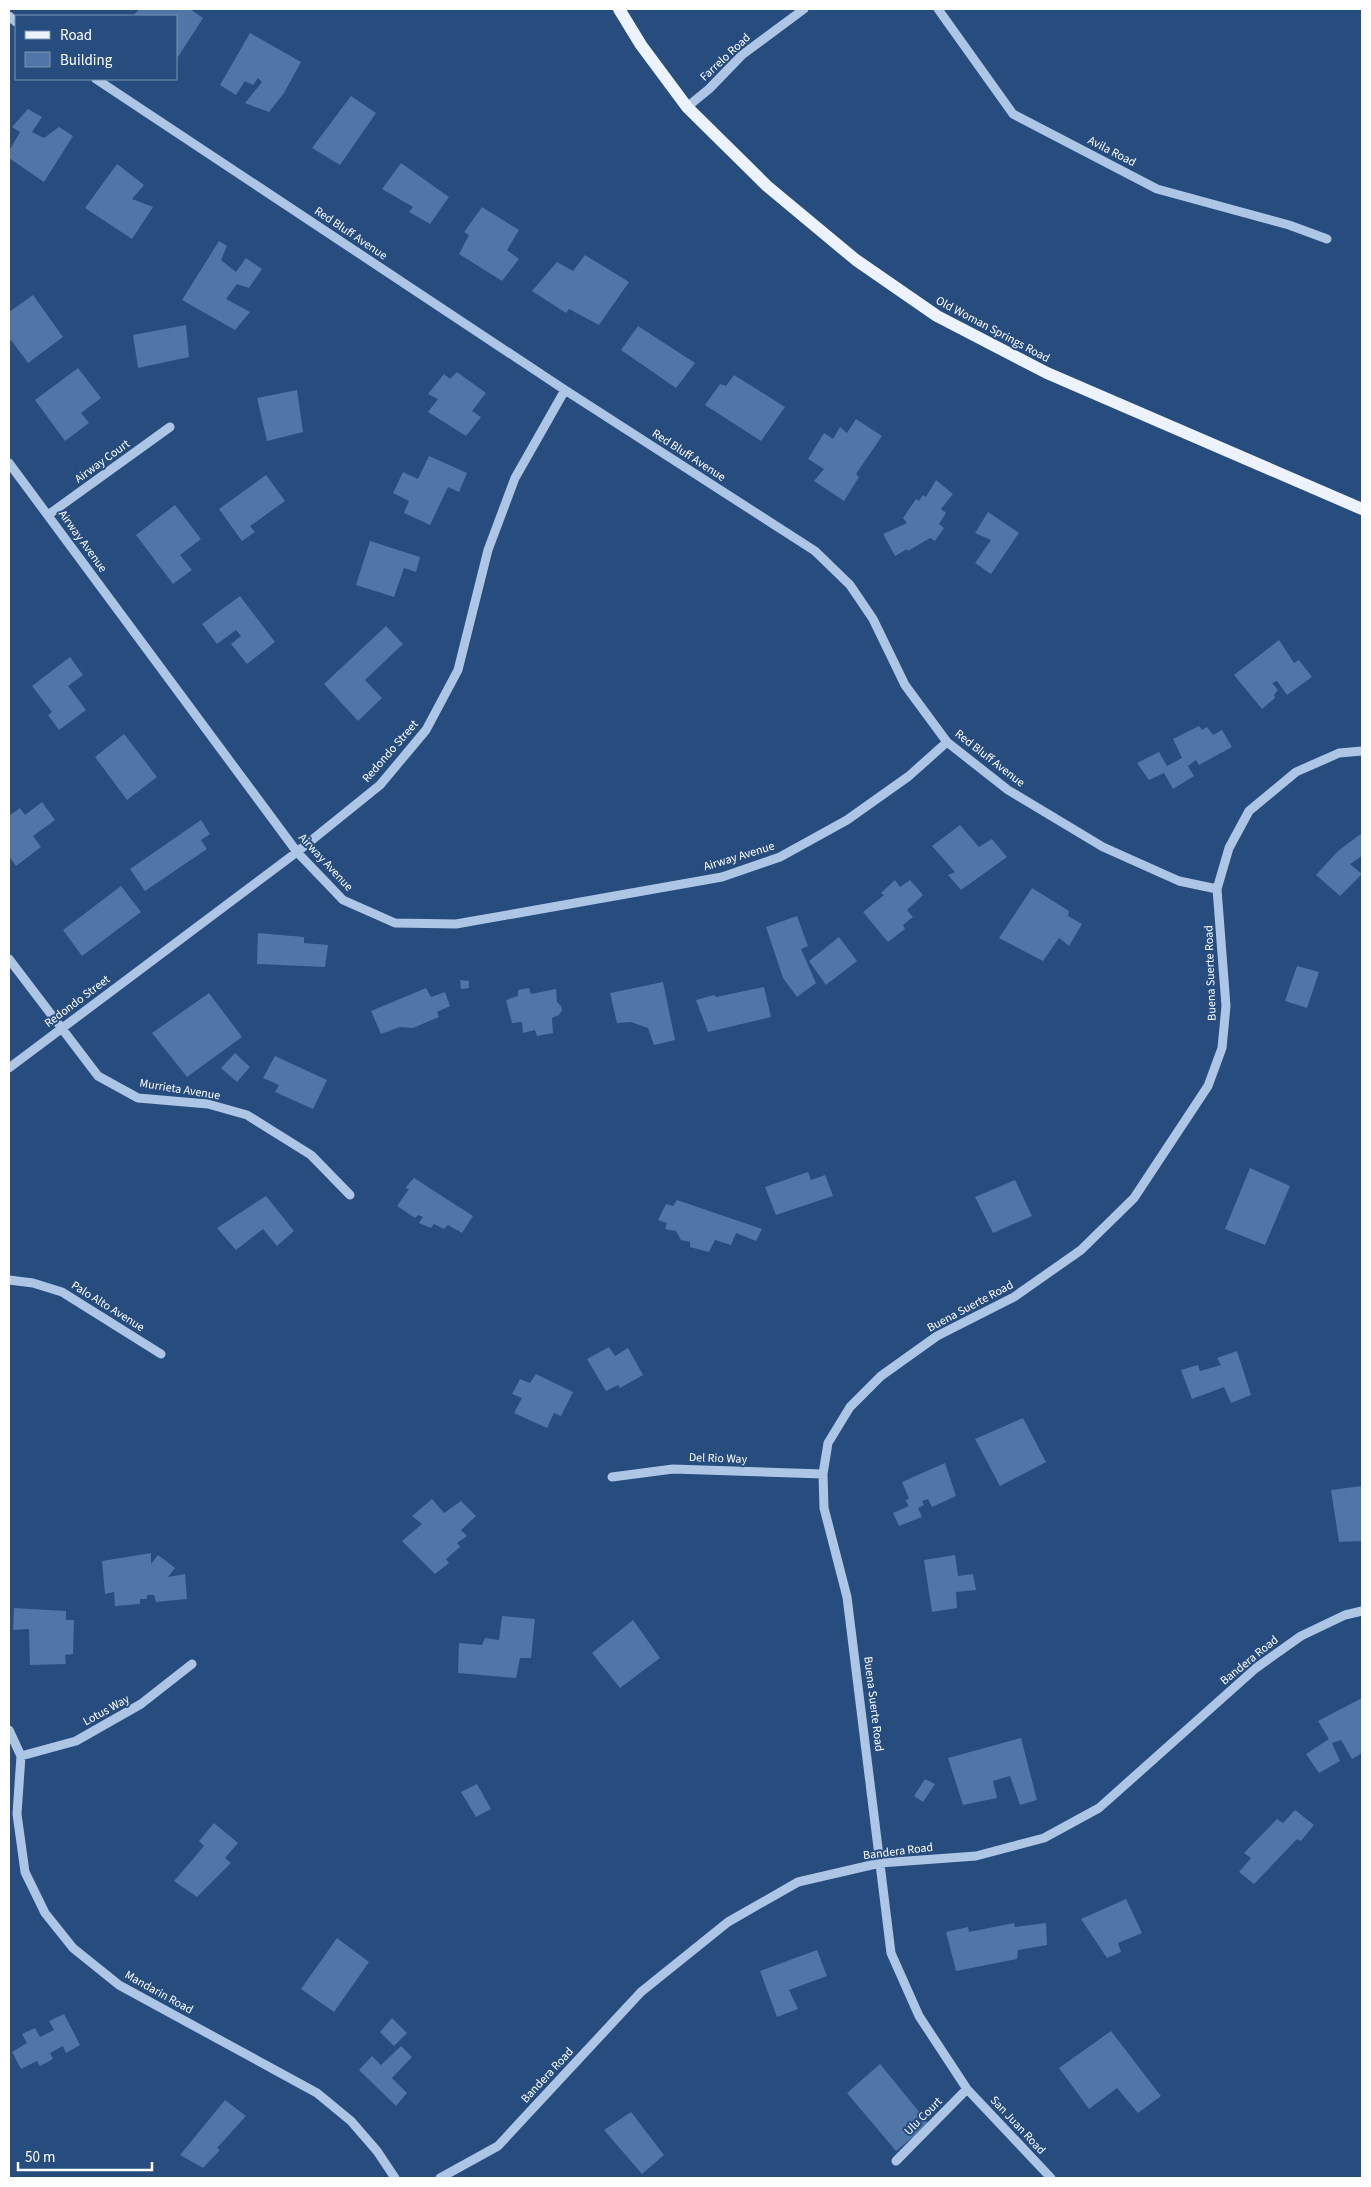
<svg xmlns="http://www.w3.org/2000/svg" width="1371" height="2187" font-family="'Source Sans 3',sans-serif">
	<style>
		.building { fill: #4f76a6 }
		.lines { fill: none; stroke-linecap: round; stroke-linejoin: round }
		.minor { stroke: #adc6e5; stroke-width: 9 }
		.major { stroke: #edf3fd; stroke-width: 12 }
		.labels { text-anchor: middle; stroke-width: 4; stroke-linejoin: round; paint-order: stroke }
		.street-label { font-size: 12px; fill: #fff; stroke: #274c7e }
	</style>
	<rect width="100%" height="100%" fill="#274c7e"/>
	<path class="building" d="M139,9h51l13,9 -25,39 -2,-1v-40h-43z
		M250,33l51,29 -17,31 -15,19 -24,-9 17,-21 -4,-4 -5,7 -8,-4 -9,14 -16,-10z
		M351,96l25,17 -36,52 -28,-17z
		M28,109l14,8 -10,15 12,6 15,-11 14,9 -29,46 -35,-24v-7l11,-19 -8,-5z
		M401,163l48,34 -19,27 -21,-12 4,-5 -31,-18z
		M117,164l27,21 -12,14 21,8 -21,32 -47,-31z
		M482,207l37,23 -12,20 12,9 -17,22 -43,-27 10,-19 -5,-3z
		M219,241l8,5 -6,14 15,12 10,-14 16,11 -13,19 -12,-4 -11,15 24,13 -15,18 -53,-30z
		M585,255l44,27 -30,43 -30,-16 -3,4 -34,-22 25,-29 16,9z
		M33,295l30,42 -35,26 -17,-23 -2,2v-30z
		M186,325l3,32 -51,11 -5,-33z
		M638,326l57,37 -19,25 -55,-38z
		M78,368l23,30 -20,15 8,10 -24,18 -30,-41z
		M457,372l29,21 -14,18 9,6 -15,19 -38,-24 10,-13 -10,-5 16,-20 6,5z
		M734,375l51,32 -24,34 -56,-36 15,-21 6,2z
		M297,390l6,42 -36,9 -10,-43z
		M856,419l26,17 -26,38 3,3 -15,24 -30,-20 10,-12 -16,-10 16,-26 9,6 7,-12 7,6z
		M429,456l38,17 -8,19 -11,-5 -18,38 -26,-12 5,-12 -16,-8 10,-21 15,7z
		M266,475l19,26 -35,25 5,6 -13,9 -23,-32z
		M936,480l17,14 -12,15 5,4 -7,11 5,4 -9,13 -5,-3 -22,13 -1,-2 -12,7 -12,-22 24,-11 -4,-5 13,-19 3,2 4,-6 3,2z
		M175,505l26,34 -21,16 12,15 -19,14 -37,-49z
		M988,512l31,21 -28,41 -16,-11 16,-23 -16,-7z
		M370,541l50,16 -4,15 -12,-4 -10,29 -38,-12z
		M240,596l35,46 -28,22 -16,-20 10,-8 -5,-6 -19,14 -15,-20z
		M386,626l17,18 -38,36 17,18 -24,23 -34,-37z
		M1279,640l15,23 5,-3 13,17 -25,18 -10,-14 -5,2 6,7 -4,5 1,3 -13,11 -28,-34z
		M70,657l13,18 -15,11 18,24 -27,20 -11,-15 4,-3 -20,-26z
		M1199,726l3,4 5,-3 6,8 9,-5 10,17 -33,18 -3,-5 -8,6 6,10 -21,13 -9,-16 -15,7 -12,-17 22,-11 8,14 15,-8 -9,-19z
		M124,734l33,43 -30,23 -32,-43z
		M42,802l13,18 -22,16 8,11 -25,19 -7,-10v-40l11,-8 5,7z
		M201,820l9,14 -9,6 6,9 -62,42 -15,-22z
		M960,825l19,22 13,-8 15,18 -46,33 -13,-15 7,-3 -23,-26z
		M1362,833v23l-12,8 12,10 -22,22 -24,-21 22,-24z
		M895,880l5,7 10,-7 13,15 -16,15 6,7 -10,8 2,4 -17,13 -25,-30 21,-17 -3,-2z
		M121,886l20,26 -59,44 -19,-26z
		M1032,888l37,23 -1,5 14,8 -13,22 -10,-8 -16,23 -44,-23z
		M797,916l11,30 -7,3 15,34 -19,14 -14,-19 -17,-51z
		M258,933l46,4v6l24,2 -3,22 -68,-3z
		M839,937l18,24 -31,24 -17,-24z
		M1297,966l22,6 -12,36 -22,-7z
		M460,980l9,1v7l-8,1z
		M663,982l12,58 -21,5 -6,-17 -17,-6 -14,1 -7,-30z
		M764,987l7,30 -63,15 -12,-32 18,-5 2,2z
		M426,988l5,9 14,-5 5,14 -13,6 2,5 -26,11 -13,-1 -19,7 -10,-23z
		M529,988l2,6 25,-5 1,13 4,4 1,4 -3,5 -7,3 1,15 -16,3 -2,-6 -12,3 -1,-11 -10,1 -6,-23 12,-4v-6z
		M209,993l33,44 -55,40 -35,-44z
		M235,1053l15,14 -13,15 -16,-14z
		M275,1056l52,24 -14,29 -38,-17 4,-7 -16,-7z
		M1250,1168l40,18 -25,59 -40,-16z
		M808,1172l3,8 14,-5 8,21 -57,19 -11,-28z
		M414,1178l59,38 -11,17 -14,-8 -4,4 -10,-5 -3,4 -12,-5 4,-6 -5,-2 -3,3 -18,-12 12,-17 -4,-1z
		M1015,1180l17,36 -39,17 -18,-36z
		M266,1196l28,35 -17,15 -14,-17 -27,21 -19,-22z
		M677,1200l85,29 -6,12 -20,-8 -5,12 -16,-5 -6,12 -19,-5v-5l-9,-2 -5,-9 -11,-2 2,-6 -9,-3 8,-16 7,2z
		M609,1347l6,9 13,-8 15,27 -23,13 -2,-3 -12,6 -19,-32z
		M1237,1351l14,44 -20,8 -7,-16 -32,12 -11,-29 17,-5 2,6 21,-6 -4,-7z
		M536,1374l37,18 -12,24 -7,-3 -7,15 -33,-15 8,-15 -10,-4 8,-15 10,4z
		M1023,1418l23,44 -46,24 -25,-47z
		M945,1463l11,33 -24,11 -4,-8 -6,2 2,4 -6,3 4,9 -23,9 -6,-13 16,-7 -4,-6 4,-1 -7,-17z
		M1362,1486v55l-23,1 -8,-52z
		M432,1499l12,14 17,-12 15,15 -15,14 6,6 -10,7 3,4 -14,12 3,4 -14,11 -33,-33 20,-17 -10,-8z
		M151,1553v11l7,-9 17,13 -7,9 17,-3 2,25 -31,3 -2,-7h-7v4h-7v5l-25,2 -1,-14 -9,2 -3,-33z
		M955,1555l3,21 15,-2 3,16 -20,2 1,16 -25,4 -8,-52z
		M14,1608l52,3v9h8l-1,34 -8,1 1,9 -36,1 -1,-36 -16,1z
		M502,1616l33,3 -4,39h-11l-4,20 -58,-5 1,-30 23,2 3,-7 14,2z
		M633,1620l27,38 -40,30 -28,-35z
		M1362,1698v55l-10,6 -11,-19 -9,3 8,18 -21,12 -13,-19 23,-15 -11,-18z
		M1021,1738l16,62 -17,5 -10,-29 -17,5 4,17 -34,7 -15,-47z
		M925,1779l10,5 -12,18 -9,-6z
		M477,1784l14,25 -15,8 -15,-25z
		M1295,1810l19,15 -13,16 -4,-2 -43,45 -15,-12 12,-14 -7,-5 33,-34 6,4z
		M214,1823l24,20 -13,15 6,5 -34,34 -23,-16 30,-35 -5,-5z
		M1126,1899l16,34 -24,10 3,9 -14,6 -26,-39z
		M1014,1923l1,4 31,-4 1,22 -29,5 -1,9 -61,12 -10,-39 22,-5 1,5z
		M337,1938l32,24 -35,50 -33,-23z
		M817,1950l10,26 -38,14 9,19 -21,8 -17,-46z
		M64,2014l16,31 -14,8 -3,-7 -13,7 3,6 -13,7 -3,-5 -16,8 -9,-17 15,-9 -5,-9 13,-6 5,9 14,-7 -5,-9z
		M392,2018l15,15 -13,13 -14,-14z
		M1111,2031l50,65 -23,17 -21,-25 -28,21 -30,-41z
		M401,2046l11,11 -20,21 15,15 -11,13 -37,-36 13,-14 9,9z
		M880,2064l49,60 -33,27 -49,-58z
		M225,2100l21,16 -29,32 3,2 -17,18 -23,-13z
		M631,2112l33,43 -22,19 -38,-44z"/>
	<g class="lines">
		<path class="minor" d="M938,9l75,105 144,75 132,36 38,14
			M9,16l7,6
			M96,79l469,311 250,161 35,34 23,34 32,66 42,57 61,48 95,57 76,34 38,8
			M687,107l22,-18 33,-34 62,-46
			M9,463l288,389 46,48 52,23 61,1 266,-47 58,-20 67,-37 62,-44 38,-34
			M48,515l122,-88
			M9,959l89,117 40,22 70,6 39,11 64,40 39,40
			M9,1068l288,-216 83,-67 46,-55 32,-60 30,-120 27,-72 50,-88
			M9,1280l24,3 29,9 99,62
			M612,1477l61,-8 150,5
			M9,1730l12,26 -4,58 8,58 20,41 28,35 46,37 198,108 34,28 26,30 18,27
			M21,1756l55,-15 65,-37 51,-40
			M896,2161l71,-72
			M440,2178l58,-32 143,-154 87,-70 70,-40 82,-19 96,-7 68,-18 55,-30 157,-140 45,-32 44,-21 17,-4
			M1051,2178l-84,-89 -48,-73 -28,-63 -44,-356 -23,-89 -1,-34 5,-31 22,-36 31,-31 56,-40 77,-39 67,-47 53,-52 74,-112 14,-38 4,-42 -9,-117 12,-41 20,-37 47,-39 43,-19 23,-2"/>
		<path class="major" d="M619,9l22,36 46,62 80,79 89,74 81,56 110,57 315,136"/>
	</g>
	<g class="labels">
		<g class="street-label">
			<text transform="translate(725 57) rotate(-43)" y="4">Farrelo Road</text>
			<text transform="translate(1112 151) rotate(27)" y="4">Avila Road</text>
			<text transform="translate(351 233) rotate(34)" y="4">Red Bluff Avenue</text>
			<text transform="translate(993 329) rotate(28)" y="4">Old Woman Springs Road</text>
			<text transform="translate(689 455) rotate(33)" y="4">Red Bluff Avenue</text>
			<text transform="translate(102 461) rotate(-36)" y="4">Airway Court</text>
			<text transform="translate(83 541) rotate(54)" y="4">Airway Avenue</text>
			<text transform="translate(390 751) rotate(-49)" y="4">Redondo Street</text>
			<text transform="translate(990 758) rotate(38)" y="4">Red Bluff Avenue</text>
			<text transform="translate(739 856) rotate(-17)" y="4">Airway Avenue</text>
			<text transform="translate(326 862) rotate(47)" y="4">Airway Avenue</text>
			<text transform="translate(1210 973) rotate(-92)" y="4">Buena Suerte Road</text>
			<text transform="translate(77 1001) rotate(-37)" y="4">Redondo Street</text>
			<text transform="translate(180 1089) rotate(9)" y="4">Murrieta Avenue</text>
			<text transform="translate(108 1306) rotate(32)" y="4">Palo Alto Avenue</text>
			<text transform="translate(970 1306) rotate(-28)" y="4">Buena Suerte Road</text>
			<text transform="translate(718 1458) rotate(2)" y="4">Del Rio Way</text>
			<text transform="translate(1249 1660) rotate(-39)" y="4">Bandera Road</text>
			<text transform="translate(874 1704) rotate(83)" y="4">Buena Suerte Road</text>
			<text transform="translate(106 1710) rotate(-29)" y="4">Lotus Way</text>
			<text transform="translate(898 1851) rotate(-7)" y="4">Bandera Road</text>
			<text transform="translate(159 1992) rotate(29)" y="4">Mandarin Road</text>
			<text transform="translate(547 2075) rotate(-47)" y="4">Bandera Road</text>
			<text transform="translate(923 2116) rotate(-45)" y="4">Ulu Court</text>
			<text transform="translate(1018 2125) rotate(47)" y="4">San Juan Road</text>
		</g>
	</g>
	<rect width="1371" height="2187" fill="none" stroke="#ffffff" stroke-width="20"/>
	<rect x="15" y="15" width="162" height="65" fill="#274c7e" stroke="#7d94b2"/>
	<rect x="25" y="31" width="25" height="8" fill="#edf3fd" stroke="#7d94b2"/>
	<text x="60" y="40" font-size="15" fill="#ffffff">Road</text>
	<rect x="25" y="52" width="25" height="15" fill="#4f76a6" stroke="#7d94b2"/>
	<text x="60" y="65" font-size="15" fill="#ffffff">Building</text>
	<path d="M18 2162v8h134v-8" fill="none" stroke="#ffffff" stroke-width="2.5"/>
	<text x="25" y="2162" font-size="15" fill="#ffffff" stroke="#274c7e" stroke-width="4" paint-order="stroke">50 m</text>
</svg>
